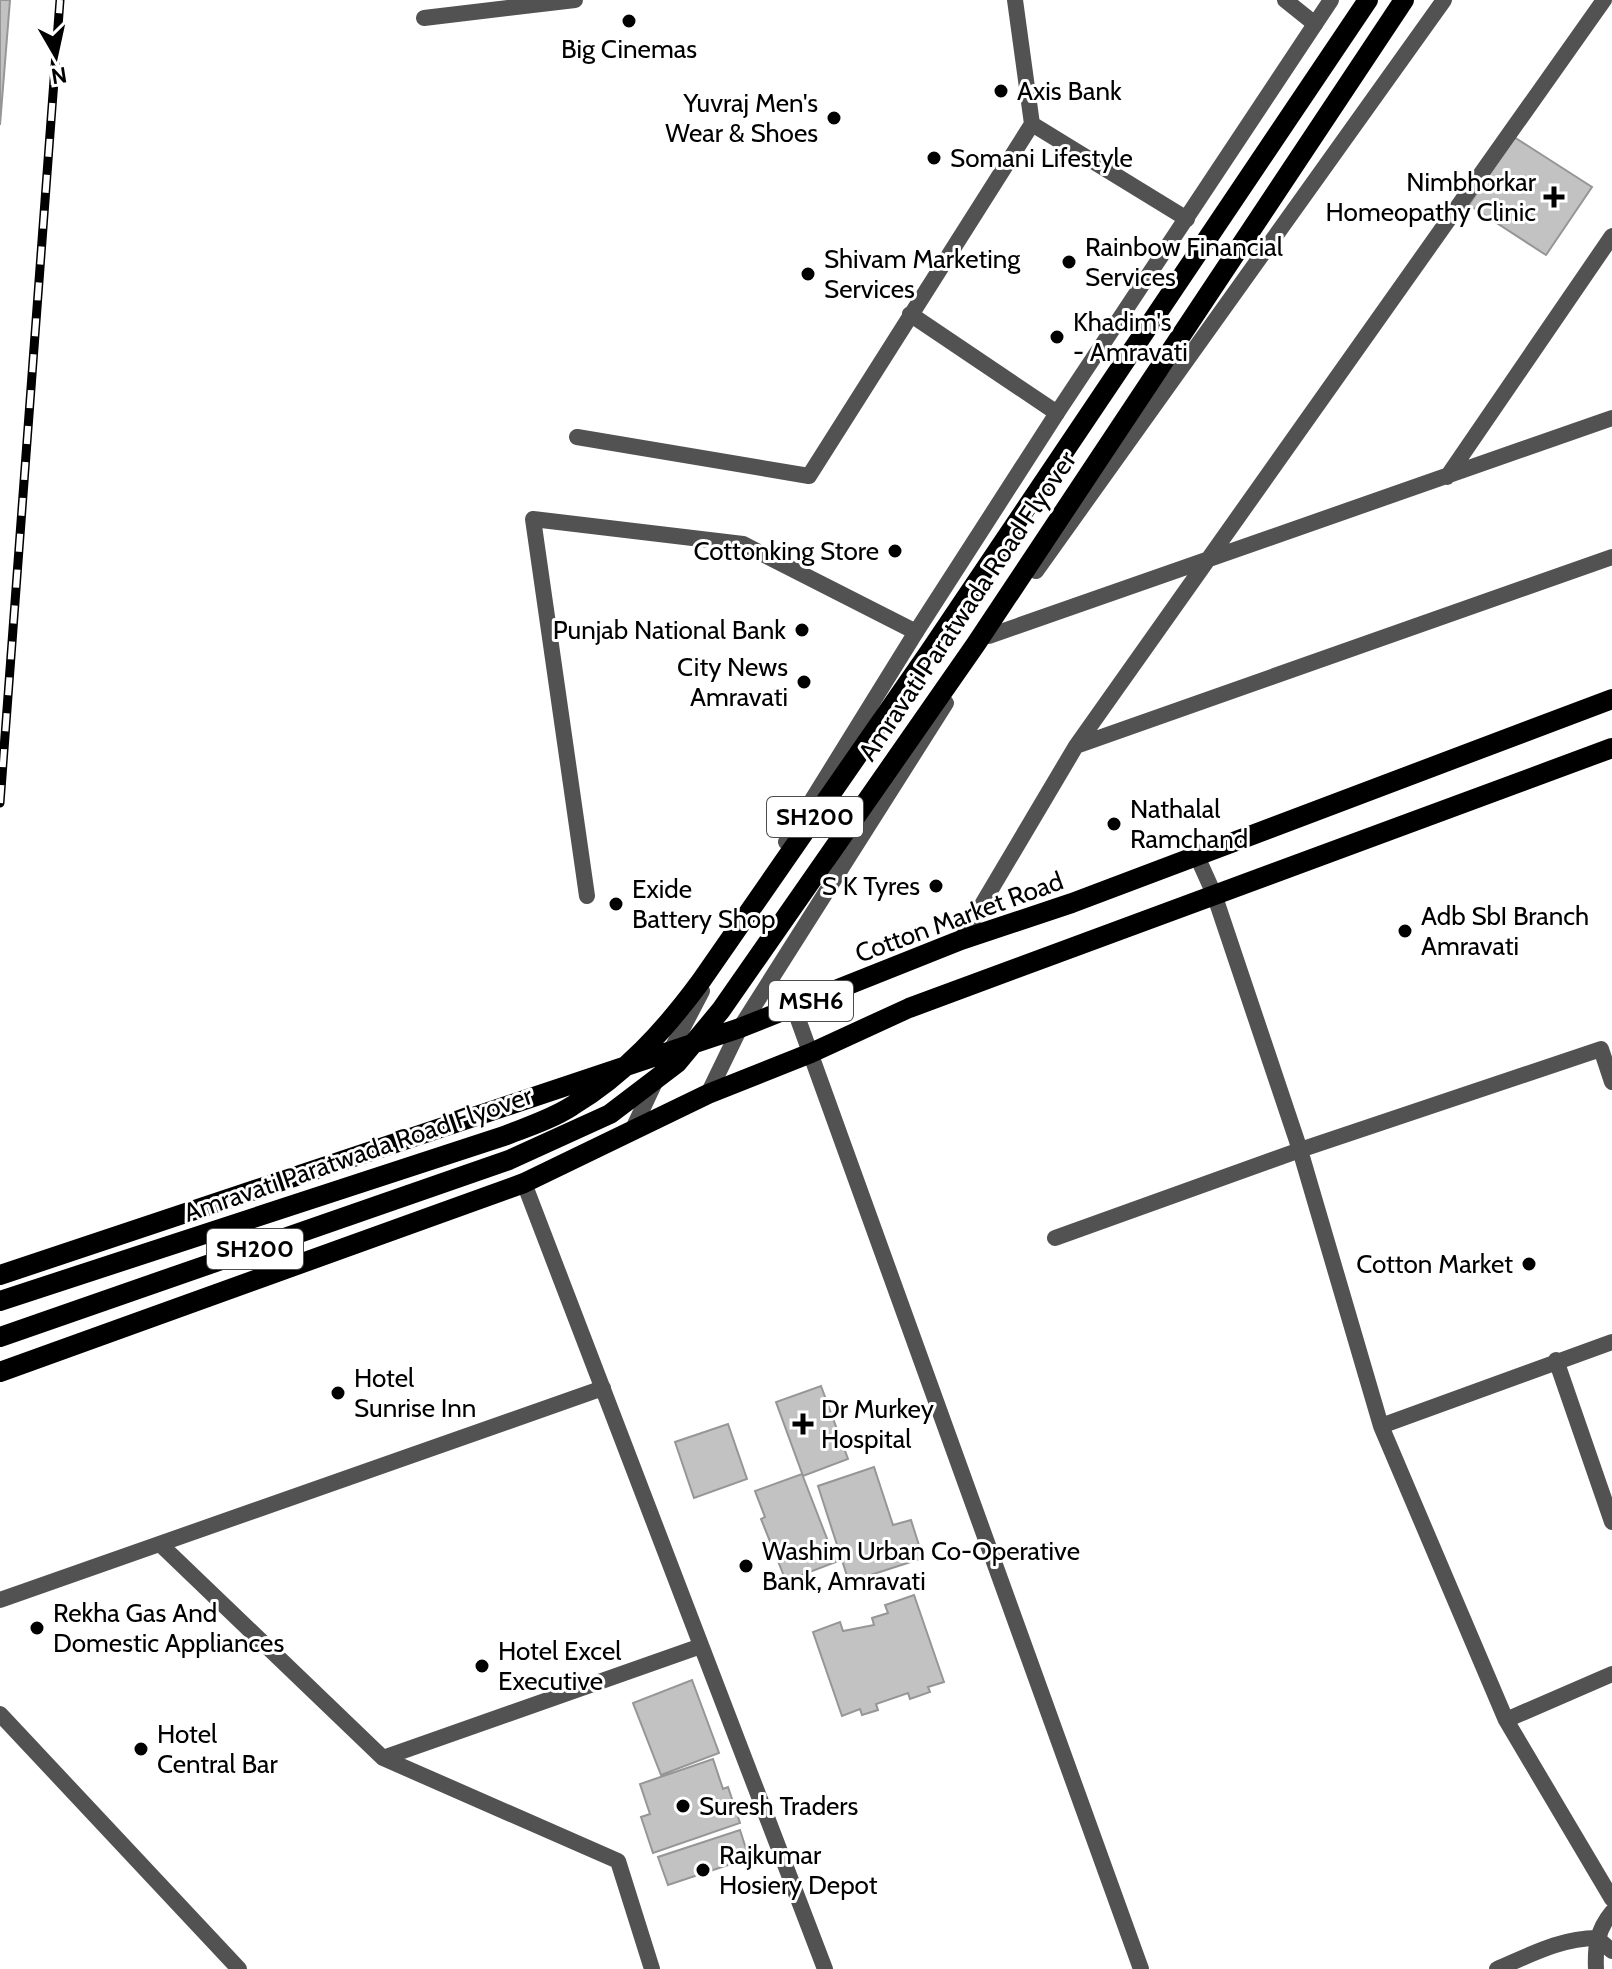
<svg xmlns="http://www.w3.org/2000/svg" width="1612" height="1969" font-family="Cabin,sans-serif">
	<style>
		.building { fill: #c2c2c2; stroke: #969696; stroke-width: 2 }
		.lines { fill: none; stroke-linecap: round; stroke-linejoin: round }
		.service { stroke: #525252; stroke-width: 16 }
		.minor { stroke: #525252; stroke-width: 16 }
		.tertiary { stroke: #525252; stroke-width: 16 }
		.primary { stroke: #000; stroke-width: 20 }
		.rail-casing { stroke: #000; stroke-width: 9 }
		.rail { stroke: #fff; stroke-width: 6; stroke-dasharray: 18; stroke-linecap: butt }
		.poi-dot { fill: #000; stroke: #fff; stroke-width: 3 }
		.labels { text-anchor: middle; stroke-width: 6; stroke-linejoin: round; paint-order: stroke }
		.shield { fill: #fff; stroke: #4c4c4c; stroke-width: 2 }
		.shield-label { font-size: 24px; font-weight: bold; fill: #000 }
		.poi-label { font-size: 26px; fill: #000; stroke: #fff; text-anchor: start }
		.street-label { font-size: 26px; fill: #000; stroke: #fff }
	</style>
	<rect width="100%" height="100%" fill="#fff"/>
	<path class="building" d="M0,0h10l-10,125z
		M1514,137l78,50 -46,68 -77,-50z
		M821,1386l27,73 -45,17 -27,-74z
		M728,1424l19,55 -53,19 -19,-56z
		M874,1467l19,58 18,-5 12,38 -74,24 -31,-96z
		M802,1474l34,88 -50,19 -25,-62 4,-2 -10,-26z
		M914,1595l30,87 -16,5 2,5 -20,7 -2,-6 -32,11 2,6 -16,5 -2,-6 -18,7 -29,-84 27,-10 3,9 31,-6 -2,-7 16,-5 -3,-8z
		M692,1680l27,73 -58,22 -28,-72z
		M713,1759l10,30 5,-2 12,36 -87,30 -12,-36 9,-3 -10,-30z
		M740,1830l9,28 -81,27 -10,-28z"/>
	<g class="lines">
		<path class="service" d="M1015,0l17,124
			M1285,0l30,24
			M424,18l151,-18
			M910,314l147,99
			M577,437l232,39 223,-352 155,95
			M587,896l-54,-377 210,25 173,88
			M1055,1238l245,-88"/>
		<path class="minor" d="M1447,477l165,-241
			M989,636l623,-218
			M1076,746l536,-189
			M1196,854l18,40 86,256 81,276 125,294 106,179
			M961,940l115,-194 528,-746
			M794,1008l347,961
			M1300,1150l301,-101 11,33
			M524,1183l301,786
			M1556,1360l56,162
			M1381,1426l231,-84
			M160,1544l223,214 235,103 34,108
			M0,1600l603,-212
			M0,1714l239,255
			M1506,1720l106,-46
			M383,1758l318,-112
			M1497,1969c33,-14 64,-31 100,-31l15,13"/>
		<path class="tertiary" d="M1036,571l408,-571
			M786,842l130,-210 141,-219 274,-413
			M668,1056l34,-65
			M708,1094l32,-66 206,-325
			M631,1133l25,-53
			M1596,1969c-1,-22 1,-39 16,-57"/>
		<path class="primary" d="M0,1275l740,-247 221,-88 111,-37 540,-204
			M0,1301l504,-165c23,-9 48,-17 68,-30 53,-32 93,-76 129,-125l229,-330 438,-651
			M0,1337l509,-177 101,-46 67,-51 44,-53 255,-366 428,-644
			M0,1372l524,-189 184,-89 103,-41 98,-45 703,-260"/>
		<g class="rail-casing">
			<path id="rail" d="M0,803l60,-803"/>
		</g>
		<use href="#rail" class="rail"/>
	</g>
	<g class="poi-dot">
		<circle cx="629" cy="21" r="8"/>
		<circle cx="1001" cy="91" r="8"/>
		<circle cx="834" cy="118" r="8"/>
		<circle cx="934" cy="158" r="8"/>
		<path d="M1550 185h8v8h8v8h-8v8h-8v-8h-8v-8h8z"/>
		<circle cx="1069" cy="262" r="8"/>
		<circle cx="808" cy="274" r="8"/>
		<circle cx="1057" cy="337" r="8"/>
		<circle cx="895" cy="551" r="8"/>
		<circle cx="802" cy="630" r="8"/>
		<circle cx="804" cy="682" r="8"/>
		<circle cx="1114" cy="824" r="8"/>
		<circle cx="936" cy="886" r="8"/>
		<circle cx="616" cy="904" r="8"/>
		<circle cx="1405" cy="931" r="8"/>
		<circle cx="1529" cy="1264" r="8"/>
		<circle cx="338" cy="1393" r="8"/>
		<path d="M799 1412h8v8h8v8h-8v8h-8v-8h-8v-8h8z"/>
		<circle cx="746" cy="1566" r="8"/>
		<circle cx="37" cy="1628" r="8"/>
		<circle cx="482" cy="1666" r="8"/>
		<circle cx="141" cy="1749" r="8"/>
		<circle cx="683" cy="1806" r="8"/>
		<circle cx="703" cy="1870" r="8"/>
	</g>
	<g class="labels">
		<g class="shield">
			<rect x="767" y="797" width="96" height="40" rx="6"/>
			<rect x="769" y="981" width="84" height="40" rx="6"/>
			<rect x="207" y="1229" width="96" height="40" rx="6"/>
		</g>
		<g class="shield-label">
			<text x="815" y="825">SH200</text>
			<text x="811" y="1009">MSH6</text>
			<text x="255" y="1257">SH200</text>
		</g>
		<g class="poi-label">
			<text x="629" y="58" text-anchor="middle">Big Cinemas</text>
			<text x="1017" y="100">Axis Bank</text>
			<text x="818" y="112" text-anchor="end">Yuvraj Men's<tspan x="818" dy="30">Wear &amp; Shoes</tspan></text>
			<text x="950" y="167">Somani Lifestyle</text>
			<text x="1536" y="191" text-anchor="end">Nimbhorkar<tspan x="1536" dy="30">Homeopathy Clinic</tspan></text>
			<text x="1085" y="256">Rainbow Financial<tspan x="1085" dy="30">Services</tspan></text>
			<text x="824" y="268">Shivam Marketing<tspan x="824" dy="30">Services</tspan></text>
			<text x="1073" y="331">Khadim's<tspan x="1073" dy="30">- Amravati</tspan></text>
			<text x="879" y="560" text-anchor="end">Cottonking Store</text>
			<text x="786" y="639" text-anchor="end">Punjab National Bank</text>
			<text x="788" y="676" text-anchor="end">City News<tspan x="788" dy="30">Amravati</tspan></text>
			<text x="1130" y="818">Nathalal<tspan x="1130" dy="30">Ramchand</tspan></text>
			<text x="920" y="895" text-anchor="end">S K Tyres</text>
			<text x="632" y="898">Exide<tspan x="632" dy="30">Battery Shop</tspan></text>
			<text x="1421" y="925">Adb SbI Branch<tspan x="1421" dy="30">Amravati</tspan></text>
			<text x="1513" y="1273" text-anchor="end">Cotton Market</text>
			<text x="354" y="1387">Hotel<tspan x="354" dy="30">Sunrise Inn</tspan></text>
			<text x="821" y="1418">Dr Murkey<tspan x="821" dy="30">Hospital</tspan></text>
			<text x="762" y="1560">Washim Urban Co-Operative<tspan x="762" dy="30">Bank, Amravati</tspan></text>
			<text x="53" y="1622">Rekha Gas And<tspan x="53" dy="30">Domestic Appliances</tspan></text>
			<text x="498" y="1660">Hotel Excel<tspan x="498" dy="30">Executive</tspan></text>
			<text x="157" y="1743">Hotel<tspan x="157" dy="30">Central Bar</tspan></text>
			<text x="699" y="1815">Suresh Traders</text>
			<text x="719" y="1864">Rajkumar<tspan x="719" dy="30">Hosiery Depot</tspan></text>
		</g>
		<g class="street-label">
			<text transform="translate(967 606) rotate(-56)" y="9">Amravati Paratwada Road Flyover</text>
			<text transform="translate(959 917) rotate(-20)" y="9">Cotton Market Road</text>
			<text transform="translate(358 1154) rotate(-19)" y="9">Amravati Paratwada Road Flyover</text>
		</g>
	</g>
	<g transform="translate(56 56) rotate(171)" stroke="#ffffff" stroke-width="6" paint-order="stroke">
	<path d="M0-6L14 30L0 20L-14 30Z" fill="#000000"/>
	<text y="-12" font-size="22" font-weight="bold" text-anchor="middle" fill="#000000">N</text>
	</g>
</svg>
